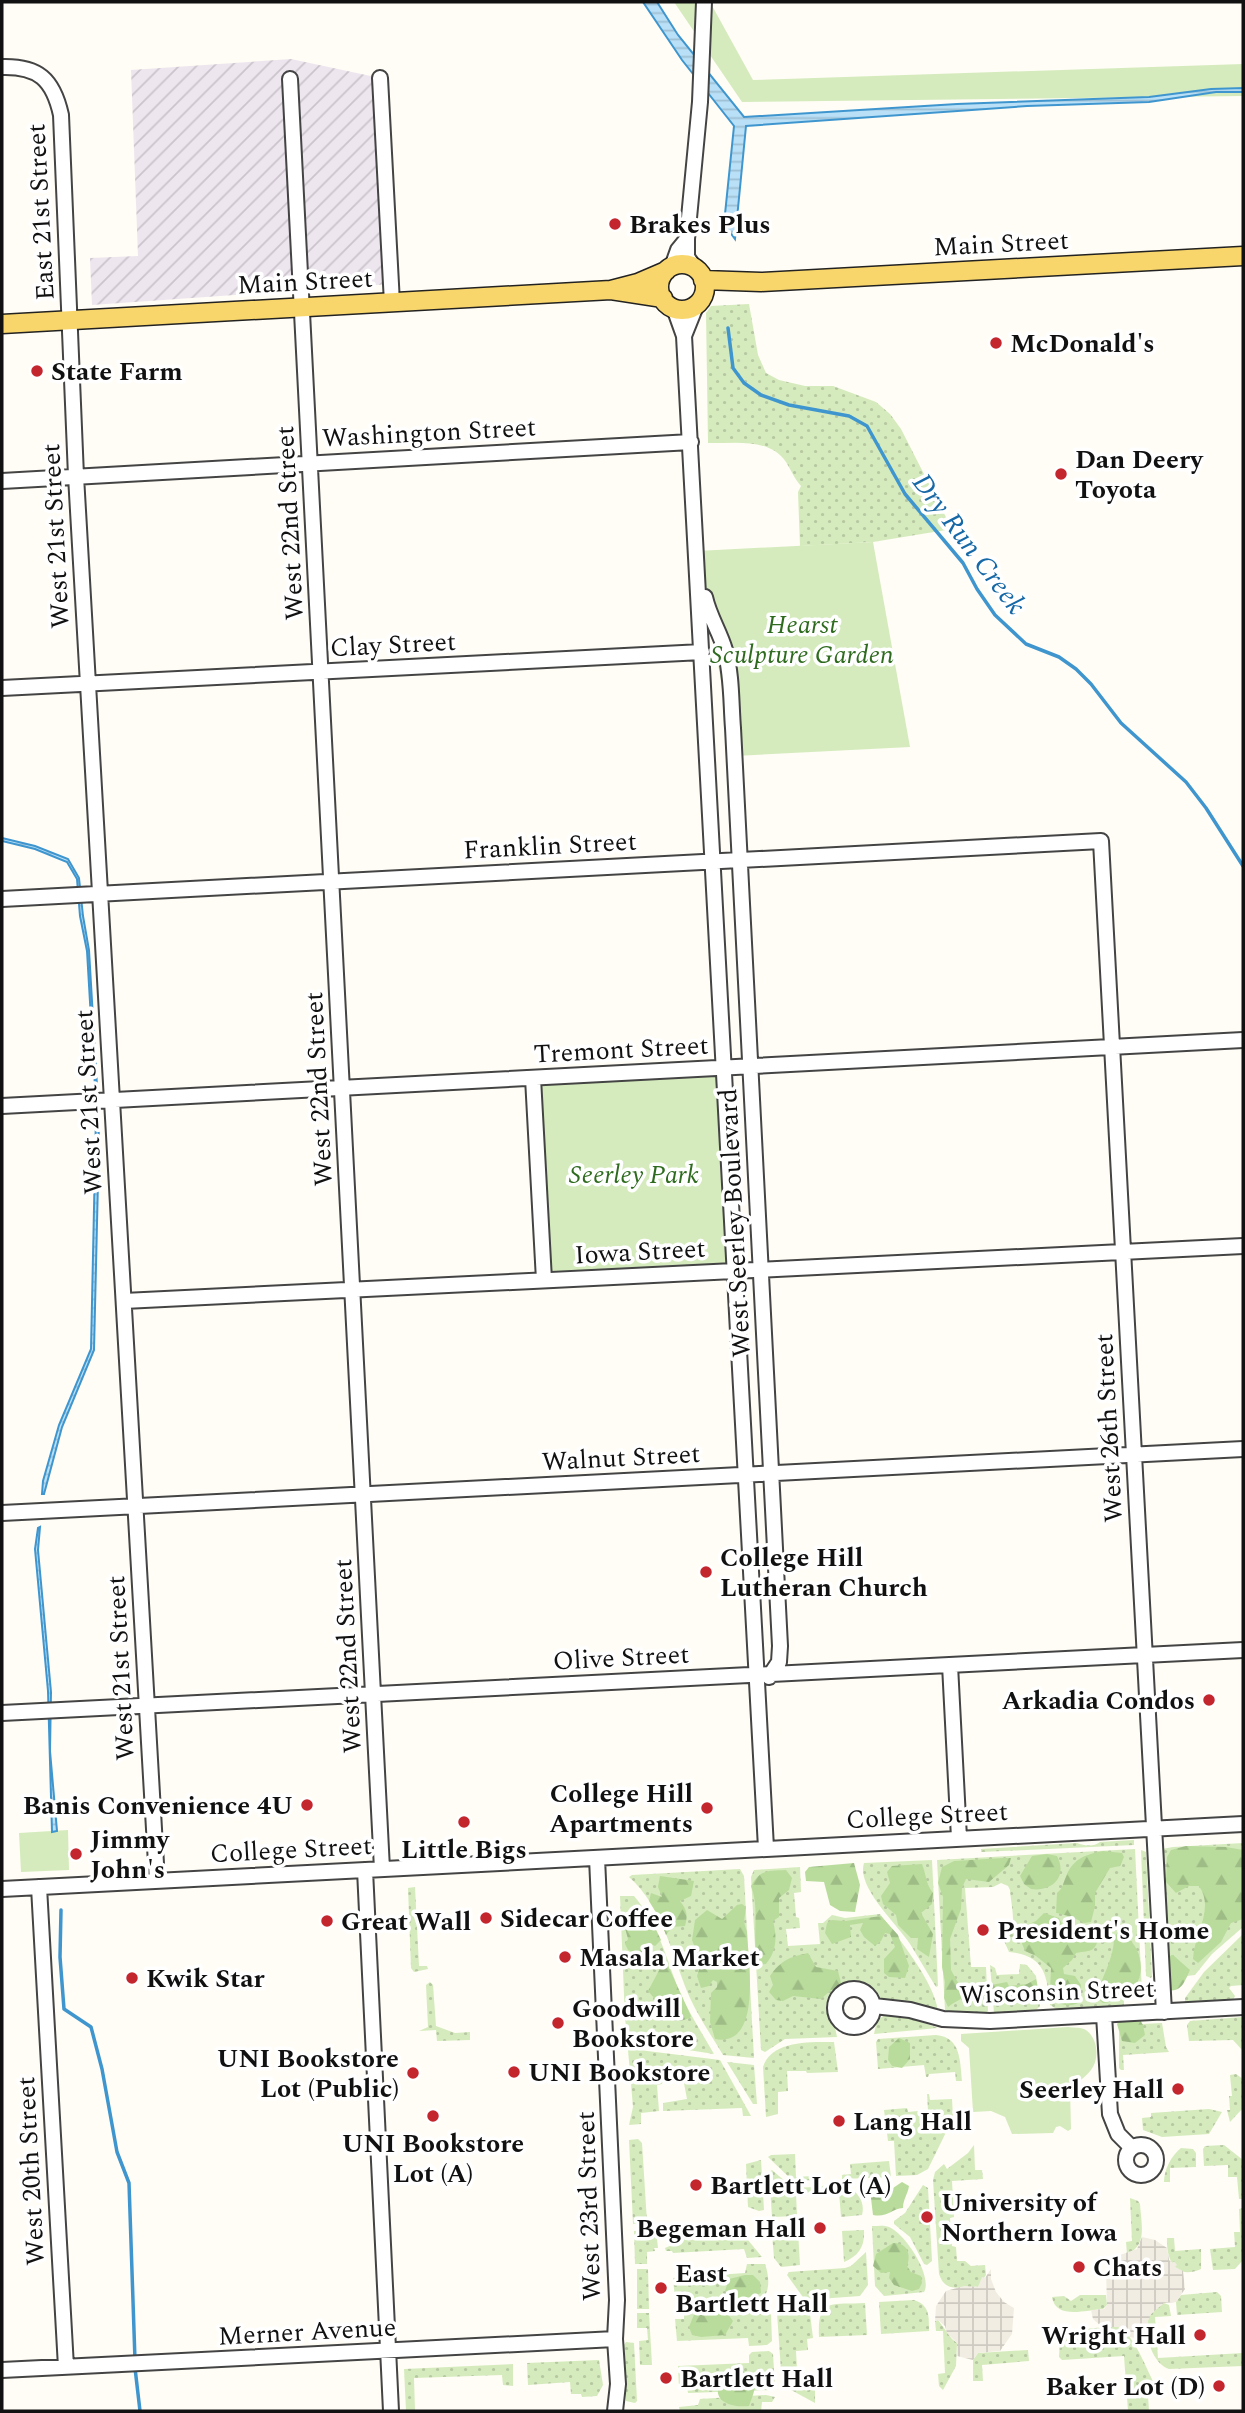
<svg xmlns="http://www.w3.org/2000/svg" width="1245" height="2413" font-family="Spectral,serif">
	<style>
		.industrial { fill: url(#industrial-furrows) }
		.grass { fill: url(#grass-dots) }
		.forest { fill: url(#forest-firs) }
		.park { fill: #d5ebbd }
		.plaza { fill: url(#plaza-grid) }
		.water { fill: url(#water-rules); stroke: #3f96cf; stroke-width: 2 }
		.lines { fill: none; stroke-linecap: round; stroke-linejoin: round }
		.stream { stroke: #3f96cf; stroke-width: 3.5 }
		.minor-casing { stroke: #444; stroke-width: 18 }
		.major-casing { stroke: #222; stroke-width: 21 }
		.minor { stroke: #fff; stroke-width: 14 }
		.major { stroke: #f9d66b; stroke-width: 18 }
		.poi-dot { fill: #c4262e; stroke: #fff; stroke-width: 2.5 }
		.labels { text-anchor: middle; stroke-width: 7; stroke-linejoin: round; paint-order: stroke }
		.street-label { font-size: 26px; fill: #111; stroke: #fff }
		.poi-label { font-size: 26px; font-weight: bold; fill: #111; stroke: #fff; text-anchor: start }
		.park-label { font-size: 26px; font-style: italic; fill: #2f6b1f; stroke: #fff }
		.water-label { font-size: 28px; font-style: italic; fill: #1768a6; stroke: #fff }
	</style>
	<defs>
		<pattern id="industrial-furrows" width="10" height="10" patternUnits="userSpaceOnUse" patternTransform="scale(1.75)"><rect width="10" height="10" fill="#eee6ef"/><path d="M-1 1l2-2M0 10L10 0M9 11l2-2" fill="none" stroke="#cbc4cc"/></pattern>
		<pattern id="grass-dots" width="8" height="8" patternUnits="userSpaceOnUse" patternTransform="scale(1.75)"><rect width="8" height="8" fill="#d5ebbd"/><path d="M2 2h.1M6 6h.1" fill="none" stroke="#b6c8a1" stroke-width="1.8" stroke-linecap="round"/></pattern>
		<pattern id="forest-firs" width="22" height="20" patternUnits="userSpaceOnUse" patternTransform="scale(1.75)"><rect width="22" height="20" fill="#b9dc9c"/><path d="M5 1l3.5 6h-7zM16 11l3.5 6h-7z" fill="#9ebc85"/></pattern>
		<pattern id="plaza-grid" width="8" height="8" patternUnits="userSpaceOnUse" patternTransform="scale(1.75)"><rect width="8" height="8" fill="#f1ede2"/><path d="M0 4h8M4 0v8" fill="none" stroke="#cecac1"/></pattern>
		<pattern id="water-rules" width="6" height="5" patternUnits="userSpaceOnUse" patternTransform="scale(1.75)"><rect width="6" height="5" fill="#b9e0f7"/><path d="M0 2.5h6" fill="none" stroke="#9ebfd3"/></pattern>
	</defs>
	<rect width="100%" height="100%" fill="#fffdf5"/>
	<path class="industrial" d="M291,59l89,19 11,206 -299,21 -2,-47 48,-2 -7,-186z"/>
	<path class="grass" d="M749,304l9,51 8,18 13,7 26,6h28l43,16 14,12 11,15 51,100 -79,13 -73,4 -2,-54 3,-6c-7,-8 -10,-16 -15,-24 -17,-25 -52,-18 -78,-19l-2,-130 5,-7z
		M1134,1840v5l-153,7v-3l96,-6c7,3 17,4 23,-1z
		M1243,1843v84l-31,27 -17,21 -25,3 -8,-129 11,-2z
		M1135,1849l7,143 -2,4 -16,5v4l-66,5 -8,-5c-3,-31 -6,-50 -41,-53l-5,-11c15,-10 7,-35 6,-51l-2,-4 -7,-3 -8,4 -28,1 6,79h15l2,44 -5,4 -34,-2 -4,-3 -8,-150z
		M1141,1850l5,2 6,124 -1,2 -5,-2z
		M932,1860l6,126 -2,1c-9,-14 -17,-29 -26,-43 -13,-20 -54,-57 -46,-81z
		M800,1867l1,25 -7,1 2,24 3,1 1,10 -14,1 2,17 32,-2 -2,-21h5l9,-8 13,3 35,-4c19,25 54,67 58,97l-31,-8 -26,-4 -14,-12 -18,-3 -13,7 -6,12 7,34 -52,2 -20,13 -4,-2 -10,-173 3,-7z
		M740,1869l4,7 10,182 -31,-3c-11,-19 -24,-37 -33,-57 -18,-41 -26,-90 -61,-121l3,-2z
		M415,1887l4,79h8l1,3 -14,3 -3,-4 -3,-80z
		M620,1896h14c24,28 32,61 45,95 10,22 23,42 35,63l-85,-13 -4,-21z
		M1243,1934v51l-12,1 -2,2 6,8 -2,4 -48,3v-5l19,-26z
		M1020,1964l7,1 9,11 4,30 -5,5 -41,2 -4,-48 5,3 2,7 22,-1z
		M430,1982l3,3 3,41 19,7 15,-1v8l-33,1 -1,-11 -17,1 9,-4 -2,-42z
		M885,2015l22,2 31,11 -64,6 3,-14z
		M1243,2017v34l-10,-11 -44,1 -2,-16 3,-4z
		M1162,2023l4,24 3,5 -46,3 1,15h-3l-2,-2v-35l4,-8z
		M936,2035c25,2 24,26 26,46h-6l-1,-9 -26,2 -1,3h-2l-2,-12 -46,4 -2,-27 2,-3z
		M834,2042l4,30 -31,1 -1,-2h-19l1,20 -10,1v22l-12,3 -3,-50c8,-27 49,-25 71,-25z
		M631,2049l89,11 31,56h-8l-1,-8 -79,3v-8l24,-4 -5,-26 -18,1 -2,10 -5,1 2,26 -18,2v11l-12,1 4,-18 -5,-57z
		M727,2062l27,3 3,39h-4z
		M1236,2074l7,5v29l-13,14 -3,-12h3l-1,-14h3l-2,-21z
		M927,2094h2l1,6 22,-1 1,19 -25,51 -11,6 -21,1 -2,-35h-6l-4,-31 23,-2 1,4 20,-2z
		M1209,2109l13,3 -13,22 -47,3 -19,-7 -1,-12 9,-1v-4z
		M638,2139l4,4 5,79 -14,2 -4,-84z
		M974,2145l1,25h7l1,9 -31,2 2,36 -4,1 2,28 4,1 1,14h8l6,5 14,-1 1,10 -8,12c-17,-2 -32,8 -39,-13l-6,-94 2,-8 9,-8 3,5 21,-16z
		M1224,2145l19,15v39h-4l-2,-22h-9v-12l-24,1 -1,-17 2,-3z
		M1181,2148l12,1 3,4v14l-26,1v14h-6c0,-12 7,-26 17,-34z
		M795,2154l1,23 17,-1v4l-20,1 -25,-24 3,-2z
		M761,2160l3,50 -5,1 -11,-4 -2,-43z
		M889,2161l2,16 -49,2v-4l9,-1 -1,-10z
		M772,2170l21,18 21,-1v5l-18,1 1,23 -25,1 -3,-45z
		M841,2185c14,3 25,15 21,30l-21,2 -2,-25h-18v-6z
		M923,2185l5,3 4,73 -5,4 -3,-1 -14,-27 -16,-13v-3l11,-8z
		M1130,2198l8,3 2,3c1,19 8,42 -13,50l-1,-12 6,-1z
		M1243,2208v52l-8,9 -22,1 -3,-21 25,-2 -1,-15h6l-1,-23z
		M732,2225l6,3 24,29 -15,1 -3,-9 -71,4 -1,-2h-6l-1,-3c15,-5 22,-18 33,-21l1,9 9,-1v-9z
		M872,2226c6,0 12,-1 17,1 17,7 44,50 35,65l-40,4 -9,-10z
		M656,2230l2,18h-4l1,3 -8,1v12h-12l-1,-33z
		M864,2230c1,16 -5,26 -20,32l-2,-31z
		M798,2231l2,34 -19,2 -7,-9 -2,-25z
		M1167,2238h7l1,13 26,-2v20c-25,11 -35,-8 -34,-31z
		M866,2252l2,33 -8,11 -55,4 -18,-25 2,-3 56,-4 6,-2z
		M747,2264h18c4,11 6,28 -4,36l-77,5 -1,-6h-8l-2,-21 72,-5z
		M637,2269h11l1,40h-12z
		M1217,2292l4,4 1,16 -45,3 -1,-13 5,-7z
		M1080,2295h26l1,10 -4,4c-18,1 -47,11 -51,-12l12,-1 7,5z
		M914,2300c16,5 15,17 15,31l-48,3 -2,-32z
		M865,2303l2,32 -48,2c-2,-40 13,-32 46,-34z
		M1164,2303l5,2 2,11 -16,1 3,41 85,-5v13l-74,3c-16,-5 -25,-33 -21,-49 2,-8 10,-12 16,-17z
		M790,2307h10l10,7 3,24 -6,1 1,11 -12,1 1,19 7,-1 1,11 10,2v21l-33,-18 -5,-72 4,-5z
		M765,2308l6,7 1,26 -5,4 -18,1 -1,-8 -71,3 -2,-22h9v-6z
		M637,2313h12l3,52h-12l-1,-24 9,-1 -1,-12h-10z
		M938,2320l14,19 5,4 -1,23 -13,24 -4,-4 -1,-12 7,-1 -2,-42h-7l-1,-10z
		M1115,2326c17,3 31,42 39,57l-6,13 1,15h-21l-4,-55 -62,4 -3,-3 1,-18 6,-8z
		M626,2342l8,1 3,58 -2,2 -9,-2 -2,-56z
		M1028,2350l1,11 -47,4 1,16h-10v-21l5,-7z
		M769,2351l4,3 2,32 -6,4 -81,3 -1,-6h-8l-1,-21 71,-3v-8l3,-3z
		M599,2360l4,25 -6,11 -15,1 -1,-3h-10l-1,-12 -42,3 -1,-22z
		M513,2364v22l-10,-1 -1,-10 -88,3 1,33h-9l-2,-42z
		M766,2395l9,2 -3,5h-10l-1,9h-81l-1,-4 19,-2 2,-6z"/>
	<path class="forest" d="M1186,1846l40,1 17,3v69l-12,4 -10,19 -23,21 -5,-4c1,-25 22,-50 6,-73h-10l-13,7 -10,-11 1,-25 4,-7z
		M1103,1851l19,2 2,4 -4,9 -10,2 -15,25v13l-4,16 -7,1c-6,-4 -21,-9 -28,-10l1,-20c6,-5 5,-7 8,-14 7,-20 19,-24 38,-28z
		M1047,1854l10,2c11,21 -5,36 -26,33l-7,-5 -4,-8 12,-20z
		M1003,1858h8l-2,7 -20,17 -23,-3 -4,9 -1,21 -11,30 1,31 9,16 17,3 10,-1v12c-14,-8 -27,-2 -39,7l-4,-9 1,-16 -3,-15 1,-70 -5,-14 4,-16 12,-6z
		M854,1863l6,22 -5,27 -15,-1 -10,-6 -6,-23 -18,-1 -1,-9 4,-5z
		M922,1864c5,13 3,18 11,29l-1,11 -11,9 12,21 -4,23 -12,-8 1,-11h-7l-13,-13 -2,-10 -13,-11 -2,-8 9,-13 -3,-11 5,-6z
		M786,1870l6,8 -3,12 -10,8v19l-6,4c4,15 4,30 -7,43l-7,1c-9,-26 2,-53 -8,-79 10,-17 17,-15 35,-16z
		M660,1876l34,5 -3,15 -11,5c7,9 8,14 5,25l-13,1 -6,8 -6,-16 -11,-18 2,-8 11,4 -4,-10z
		M742,1904l4,3 -2,15 3,10c1,28 16,116 -32,107l-5,-17 1,-29 6,-6v-5l-4,-2 -4,6 -8,2 -4,-12 4,-13 -9,-23 3,-20 12,-10 15,9 15,-14z
		M646,1909l15,31 -6,6 -5,-2 -8,11 -14,-5 -3,-6 3,-5 -3,-11 8,-14z
		M1044,1913l15,5 7,14 13,2 18,-2 3,3c-6,18 -7,15 -24,18l-4,7 -9,8 1,6 11,2 6,9 -1,17c-9,5 -16,4 -25,-1l-5,-12 1,-21 -15,-12 -11,-5 -4,-10 1,-14 14,-6z
		M881,1916l17,19 11,31 -4,12 -16,-1 -5,-4v-14l11,-12 -5,-13 -5,-1 -4,8 -6,5 -11,-9 -4,-7 3,-7 -13,2 1,12 -19,7 -7,-11 2,-10 5,-3 13,1z
		M1118,1932h3c5,5 12,10 15,16 14,29 -4,53 -33,55l-7,-6c6,-21 18,-38 18,-60z
		M808,1953l8,14 22,4 4,16 -12,4 -9,8 -28,-3 -10,5 -7,-1 -7,-8 4,-7 -3,-9c11,-16 20,-19 38,-23z
		M1173,1955l17,15c-9,20 -9,21 -32,21v-32z
		M665,1959l26,57 -1,2 -10,3 -15,-10 -17,-20z
		M1036,1979l3,13c-11,4 -26,11 -38,6l-4,4 -5,-1 -1,-16 16,-3 2,4 18,-2z
		M1139,2018l4,7 2,10 -10,8 -13,-2 -5,-17 4,-5z
		M899,2038l11,5v16l-8,9 -10,-2 -4,-6 1,-13z
		M902,2182l7,4c-1,8 -6,13 -6,22 -12,1 -16,10 -30,7l-3,-25 6,-4 14,4z
		M893,2243c15,0 18,11 14,23l4,6 10,4 1,7 -3,6 -7,2 -18,-6 -5,-7 1,-6 -9,1 -8,-7 3,-12z
		M745,2275h8l7,7 1,11 -11,5 -21,1 -4,-8 4,-12z
		M714,2311l13,2 6,8 -8,14 -24,2 -9,-2 -3,-8 6,-15z
		M735,2367c24,11 23,15 14,39 -17,2 -41,-5 -27,-27 3,-4 9,-8 13,-12z"/>
	<path class="park" d="M674,2h36l43,78 490,-16v32l-501,6z
		M873,542l37,205 -175,9 -38,-205z
		M724,1068l11,203 -191,9 -11,-202z
		M68,1830l1,40 -48,2 -2,-39z
		M1068,2027c5,1 11,0 16,2 14,7 16,30 7,41 -5,7 -15,13 -21,19l1,40 -3,2 -8,-5 -4,1 -3,6 -41,1 -7,-17 -14,-6 -18,1 -4,-64 -8,-7v-7z"/>
	<path class="plaza" d="M1142,2237l13,3 12,8 2,12 3,3 2,-2 3,4 -2,2 8,4 2,18 -9,13 -12,1 -13,11 -3,7v16l-9,2 -9,-2 -9,-10h-19l-9,-8 -2,-9 13,-1 3,-4 -1,-35 11,-14 20,-7z
		M991,2269v10l5,13 8,10 10,6 -2,26 -12,17 -22,2 -5,7 -16,-4v-13l-10,-10 -2,-7 -7,-6 -3,1 1,-15 10,-15 18,-5 14,1 4,-10 3,1z"/>
	<path class="water" d="M643,2h14l21,33 66,82 213,-13 192,-7 62,-8 32,-1v4h-27l-67,10 -122,4 -281,20 -11,113 -11,-15 10,-98 -52,-66z
		M2,838l33,8 33,13 11,19 4,38 6,34 8,136 -2,1 -8,-136 -7,-35 -3,-37 -10,-17 -32,-13 -33,-8z
		M96,1115h2l1,24 -5,211 -32,77 -18,67h-2l1,-13 16,-56 32,-76z
		M40,1527l-2,23 13,142 -1,59 7,80 -5,1 -4,-141 -13,-142 3,-21z"/>
	<g class="lines">
		<path class="stream" d="M728,328l5,40 11,15 17,12 28,10 60,11 18,10 38,68 58,69 14,26 18,26 31,29 33,13 17,12 15,15 30,39 65,59 20,26 37,58
			M61,1910l-1,47 4,52 27,18 11,42 15,83 12,31 6,177
			M135,2368l5,43"/>
		<g class="minor-casing">
			<path id="minor" d="M2,67c36,-1 51,12 59,48l15,361 81,1405
				M380,78l12,225
				M290,79l92,1790
				M687,239l13,-137 4,-100
				M672,267l6,-17 9,-11v18l7,10
				M674,308l10,28 12,-30
				M684,336l82,1512
				M2,481l689,-39
				M705,597c4,19 15,35 20,53 7,25 6,53 8,78l47,918 -1,16 -10,15
				M2,688l700,-36
				M2,899l1099,-58 63,1171
				M533,1078l11,202
				M2,1106l1241,-66
				M124,1301l1119,-55
				M2,1513l1241,-64
				M950,1665l9,173
				M2,1713l1241,-63
				M597,1858l20,442 -2,39 3,45 -3,27
				M365,1870l26,541
				M39,1887l27,480
				M2,1889l1241,-65
				M835 2008a19 19 0 1 1 38 0a19 19 0 1 1-38 0Z
				M874,2006l36,4 33,9 47,2 253,-14
				M1104,2015l6,99 8,20 14,14
				M1126 2160a15 15 0 1 1 30 0a15 15 0 1 1-30 0Z
				M2,2370l613,-31"/>
		</g>
		<g class="major-casing">
			<path id="major" d="M659 287a23 23 0 1 1 46 0a23 23 0 1 1-46 0Z
				M703,280l58,2 482,-26
				M663,298l-52,-8 27,-7 28,-12
				M2,324l609,-34"/>
		</g>
		<use href="#minor" class="minor"/>
		<use href="#major" class="major"/>
	</g>
	<g class="poi-dot">
		<circle cx="615" cy="224" r="7"/>
		<circle cx="996" cy="343" r="7"/>
		<circle cx="37" cy="371" r="7"/>
		<circle cx="1061" cy="474" r="7"/>
		<circle cx="706" cy="1572" r="7"/>
		<circle cx="1209" cy="1700" r="7"/>
		<circle cx="307" cy="1805" r="7"/>
		<circle cx="707" cy="1808" r="7"/>
		<circle cx="464" cy="1822" r="7"/>
		<circle cx="76" cy="1854" r="7"/>
		<circle cx="486" cy="1918" r="7"/>
		<circle cx="327" cy="1921" r="7"/>
		<circle cx="983" cy="1930" r="7"/>
		<circle cx="565" cy="1957" r="7"/>
		<circle cx="132" cy="1978" r="7"/>
		<circle cx="558" cy="2023" r="7"/>
		<circle cx="514" cy="2072" r="7"/>
		<circle cx="413" cy="2073" r="7"/>
		<circle cx="1178" cy="2089" r="7"/>
		<circle cx="433" cy="2116" r="7"/>
		<circle cx="839" cy="2121" r="7"/>
		<circle cx="696" cy="2185" r="7"/>
		<circle cx="927" cy="2217" r="7"/>
		<circle cx="820" cy="2228" r="7"/>
		<circle cx="1079" cy="2267" r="7"/>
		<circle cx="661" cy="2288" r="7"/>
		<circle cx="1200" cy="2335" r="7"/>
		<circle cx="666" cy="2378" r="7"/>
		<circle cx="1219" cy="2386" r="7"/>
	</g>
	<g class="labels">
		<g class="street-label">
			<text transform="translate(40 212) rotate(-93)" y="9">East 21st Street</text>
			<text transform="translate(1001 243) rotate(-3)" y="9">Main Street</text>
			<text transform="translate(305 281) rotate(-3)" y="9">Main Street</text>
			<text transform="translate(429 432) rotate(-3)" y="9">Washington Street</text>
			<text transform="translate(289 523) rotate(-93)" y="9">West 22nd Street</text>
			<text transform="translate(55 536) rotate(-93)" y="9">West 21st Street</text>
			<text transform="translate(393 644) rotate(-3)" y="9">Clay Street</text>
			<text transform="translate(550 845) rotate(-3)" y="9">Franklin Street</text>
			<text transform="translate(621 1049) rotate(-3)" y="9">Tremont Street</text>
			<text transform="translate(318 1089) rotate(-93)" y="9">West 22nd Street</text>
			<text transform="translate(88 1102) rotate(-93)" y="9">West 21st Street</text>
			<text transform="translate(734 1223) rotate(-93)" y="9">West Seerley Boulevard</text>
			<text transform="translate(640 1251) rotate(-3)" y="9">Iowa Street</text>
			<text transform="translate(1108 1428) rotate(-93)" y="9">West 26th Street</text>
			<text transform="translate(621 1457) rotate(-3)" y="9">Walnut Street</text>
			<text transform="translate(347 1656) rotate(-93)" y="9">West 22nd Street</text>
			<text transform="translate(621 1657) rotate(-3)" y="9">Olive Street</text>
			<text transform="translate(120 1668) rotate(-93)" y="9">West 21st Street</text>
			<text transform="translate(927 1815) rotate(-3)" y="9">College Street</text>
			<text transform="translate(291 1849) rotate(-3)" y="9">College Street</text>
			<text transform="translate(1057 1991) rotate(-2)" y="9">Wisconsin Street</text>
			<text transform="translate(30 2171) rotate(-93)" y="9">West 20th Street</text>
			<text transform="translate(588 2206) rotate(-92)" y="9">West 23rd Street</text>
			<text transform="translate(307 2331) rotate(-3)" y="9">Merner Avenue</text>
		</g>
		<g class="poi-label">
			<text x="629" y="233">Brakes Plus</text>
			<text x="1010" y="352">McDonald's</text>
			<text x="51" y="380">State Farm</text>
			<text x="1075" y="468">Dan Deery<tspan x="1075" dy="30">Toyota</tspan></text>
			<text x="720" y="1566">College Hill<tspan x="720" dy="30">Lutheran Church</tspan></text>
			<text x="1195" y="1709" text-anchor="end">Arkadia Condos</text>
			<text x="693" y="1802" text-anchor="end">College Hill<tspan x="693" dy="30">Apartments</tspan></text>
			<text x="293" y="1814" text-anchor="end">Banis Convenience 4U</text>
			<text x="90" y="1848">Jimmy<tspan x="90" dy="30">John's</tspan></text>
			<text x="464" y="1858" text-anchor="middle">Little Bigs</text>
			<text x="500" y="1927">Sidecar Coffee</text>
			<text x="341" y="1930">Great Wall</text>
			<text x="997" y="1939">President's Home</text>
			<text x="579" y="1966">Masala Market</text>
			<text x="146" y="1987">Kwik Star</text>
			<text x="572" y="2017">Goodwill<tspan x="572" dy="30">Bookstore</tspan></text>
			<text x="399" y="2067" text-anchor="end">UNI Bookstore<tspan x="399" dy="30">Lot (Public)</tspan></text>
			<text x="528" y="2081">UNI Bookstore</text>
			<text x="1164" y="2098" text-anchor="end">Seerley Hall</text>
			<text x="853" y="2130">Lang Hall</text>
			<text x="433" y="2152" text-anchor="middle">UNI Bookstore<tspan x="433" dy="30">Lot (A)</tspan></text>
			<text x="710" y="2194">Bartlett Lot (A)</text>
			<text x="941" y="2211">University of<tspan x="941" dy="30">Northern Iowa</tspan></text>
			<text x="806" y="2237" text-anchor="end">Begeman Hall</text>
			<text x="1093" y="2276">Chats</text>
			<text x="675" y="2282">East<tspan x="675" dy="30">Bartlett Hall</tspan></text>
			<text x="1186" y="2344" text-anchor="end">Wright Hall</text>
			<text x="680" y="2387">Bartlett Hall</text>
			<text x="1205" y="2395" text-anchor="end">Baker Lot (D)</text>
		</g>
		<g class="park-label">
			<text x="802" y="633">Hearst<tspan x="802" dy="30">Sculpture Garden</tspan></text>
			<text x="634" y="1183">Seerley Park</text>
		</g>
		<g class="water-label">
			<text transform="translate(970 543) rotate(53)" y="10">Dry Run Creek</text>
		</g>
	</g>
	<rect width="1245" height="2413" fill="none" stroke="#111111" stroke-width="7"/>
</svg>
